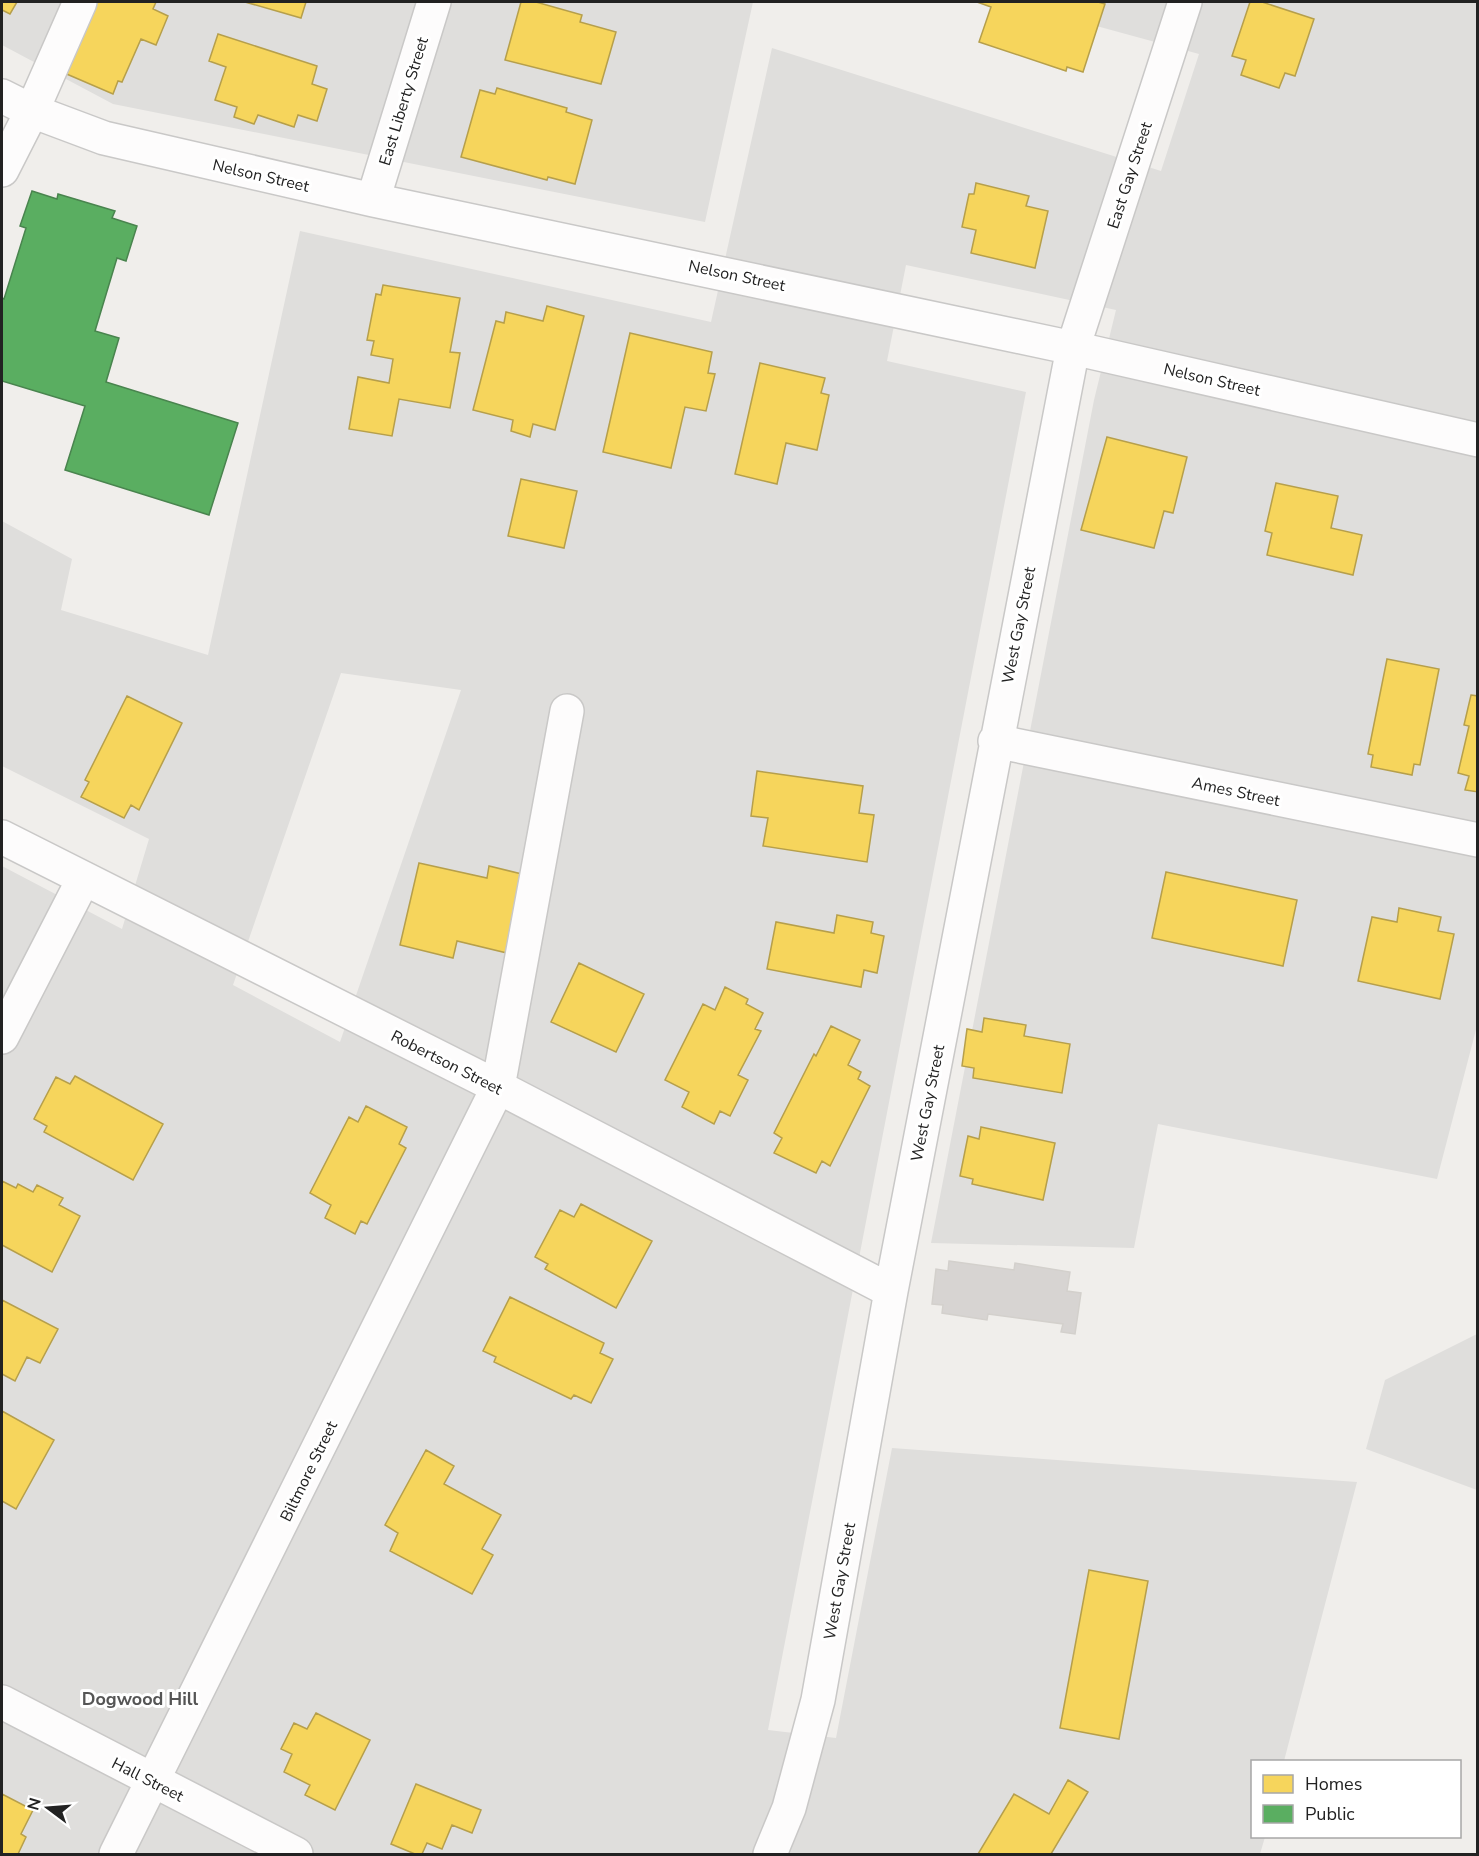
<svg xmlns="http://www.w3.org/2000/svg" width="1479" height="1856" font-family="'Nunito Sans',sans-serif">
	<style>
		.residential { fill: #dfdedc; fill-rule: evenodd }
		.homes { fill: #f6d55c; stroke: #b69f4b; stroke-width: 1.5 }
		.public { fill: #5aae61; stroke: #49844e; stroke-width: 1.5 }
		.building { fill: #d7d4d2; stroke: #d3d0cc; stroke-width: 1.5 }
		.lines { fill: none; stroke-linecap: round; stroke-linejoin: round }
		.minor-casing { stroke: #c9c8c7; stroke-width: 36 }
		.minor { stroke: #fdfcfc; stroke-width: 33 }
		.labels { text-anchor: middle; stroke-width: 6; stroke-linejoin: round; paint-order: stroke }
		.street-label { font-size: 16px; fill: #222; stroke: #fff }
		.neighbourhood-label { font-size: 18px; font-weight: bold; fill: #555; stroke: #fff }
	</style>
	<rect width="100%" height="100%" fill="#f0eeeb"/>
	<path class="residential" d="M2,2h751l-48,220 -592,-118 -111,-59z
		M1009,2h468l1,1020 -41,157 -279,-55 -24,124 -203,-5 163,-843 22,-90 -210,-45 -19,96 139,31 -258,1338 68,8 56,-290 465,34 -73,279 -32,1v74l13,1 -5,17h-1258v-988l120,63 27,-90 -147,-73v-245l70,38 -11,51 147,45 92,-424 411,91 61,-274 389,123 38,-117zM341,673l120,17 -121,352 -107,-57z
		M1477,1334v156l-111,-41 19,-69z"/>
	<path class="homes" d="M2,2h15l-7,12 -8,-4z
		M88,2h68l-3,7 15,7 -12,29 -15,-6 -19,43 -4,-1 -5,13 -51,-22z
		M245,2h61l-5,16z
		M521,2h15l46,13 -2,7 36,10 -15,52 -96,-24z
		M977,2h121l7,2 -22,68 -16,-5 -1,4 -87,-29 12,-35z
		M1250,2h12l52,17 -19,57 -10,-3 -6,15 -38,-13 5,-15 -14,-4z
		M218,34l99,32 -5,18 15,5 -10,32 -19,-6 -4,12 -36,-12 -4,9 -20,-7 3,-10 -22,-7 11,-33 -17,-6z
		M497,88l70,20 -1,4 26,8 -17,64 -27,-7 -1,3 -86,-23 19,-67 15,4z
		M976,183l53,13 -3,10 22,5 -13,57 -64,-15 5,-23 -14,-3 7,-33h5z
		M383,285l77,13 -10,54 10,1 -10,55 -51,-9 -7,37 -43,-7 9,-52 31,6 4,-24 -22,-4 3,-14 -7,-1 9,-46 5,1z
		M547,306l37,10 -29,114 -22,-6 -3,13 -19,-6 2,-11 -40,-10 23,-89 8,2 2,-11 37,9z
		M630,333l82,19 -4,21 7,1 -9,37 -21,-4 -14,61 -68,-16z
		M760,363l65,15 -4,15 8,2 -12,55 -31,-7 -9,41 -42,-10z
		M1107,437l80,20 -14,56 -9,-2 -10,37 -73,-18z
		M521,479l56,12 -13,57 -56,-12z
		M1276,483l62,13 -7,32 31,7 -9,40 -86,-20 5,-22 -7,-2z
		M1387,659l52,10 -19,96 -6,-1 -2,11 -41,-8 2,-12 -5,-1z
		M1471,695l7,1v96l-13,-2 4,-14 -11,-3 11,-47 -5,-1z
		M127,696l55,27 -43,87 -8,-5 -7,13 -43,-21 8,-15 -4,-2z
		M757,771l106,15 -4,27 15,2 -7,47 -104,-16 5,-28 -17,-2z
		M419,863l68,15 2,-12 37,9 -19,78 -50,-12 -4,17 -53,-13z
		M1166,872l131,28 -14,66 -131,-28z
		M1399,908l42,9 -3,14 16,3 -14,65 -82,-18 14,-64 25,5z
		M837,915l36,7 -2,11 13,3 -7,37 -13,-3 -3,17 -94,-18 9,-47 58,11z
		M579,963l65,31 -28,58 -65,-30z
		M725,987l23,12 -2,5 17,9 -8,16 6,2 -23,44 10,5 -18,36 -10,-5 -6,13 -32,-17 7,-15 -24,-12 38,-76 12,6z
		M984,1018l42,7 -2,11 46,8 -8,49 -89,-15 1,-10 -12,-2 5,-37 15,3z
		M831,1026l29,14 -12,25 13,7 -3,7 12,7 -40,80 -8,-5 -6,12 -42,-20 8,-15 -8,-5 40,-79 2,2z
		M75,1076l88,48 -30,56 -89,-48 3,-6 -13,-7 22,-42 14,7z
		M366,1106l41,21 -8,17 7,4 -39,76 -6,-3 -6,13 -30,-16 6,-13 -21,-12 39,-76 9,5z
		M981,1127l74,16 -12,57 -71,-16 1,-5 -13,-3 8,-40 11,3z
		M2,1181l14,7 2,-4 15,8 4,-7 26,13 -4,7 21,11 -28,56 -50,-27z
		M581,1204l71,37 -36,67 -71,-39 3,-5 -13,-7 25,-47 14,7z
		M510,1297l94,46 -4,10 13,6 -22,44 -17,-8 -3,4 -77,-37 2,-5 -13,-6z
		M2,1300l56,29 -18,34 -13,-6 -12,24 -13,-7z
		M2,1411l52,29 -38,69 -14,-8z
		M426,1450l28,16 -10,18 57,31 -19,34 11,6 -21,39 -82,-43 8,-18 -13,-8z
		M1089,1570l59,11 -29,158 -59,-11z
		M316,1713l54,27 -35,70 -30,-15 5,-10 -26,-13 8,-18 -11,-5 13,-26 13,6z
		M1068,1780l20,12 -37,62h-73l36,-60 35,20z
		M416,1784l65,26 -9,23 -20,-8 -10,24 -15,-6 -5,11h-7l-24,-10z
		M2,1794l31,16 -12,24 5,3 -8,17h-16z"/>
	<path class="public" d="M32,191l25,8 1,-5 57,17 -3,7 25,8 -11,35 -9,-3 -22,73 24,7 -13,44 132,41 -29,92 -144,-45 20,-64 -83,-25v-83l2,1 22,-71 -6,-2z"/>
	<path class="building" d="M949,1261l65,9 1,-7 55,9 -3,19 14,2 -6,41 -14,-2 2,-8 -75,-10 -1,6 -45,-7 1,-8 -11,-1 4,-35 12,2z"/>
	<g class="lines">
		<g class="minor-casing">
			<path id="minor" d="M2,96l30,15 72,27 269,62 700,148 405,92
				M2,170l30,-59 48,-109
				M373,200l61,-198
				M995,741l483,99
				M2,837l496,250 393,204
				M2,1037l81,-157
				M2,1702l294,152
				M116,1854l382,-767 69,-376
				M770,1854l19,-46 29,-108 73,-409 182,-943 112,-346"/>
		</g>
		<use href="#minor" class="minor"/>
	</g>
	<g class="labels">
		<g class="street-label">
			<text transform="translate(403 101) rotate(-73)" y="6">East Liberty Street</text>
			<text transform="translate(261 175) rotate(13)" y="6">Nelson Street</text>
			<text transform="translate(1129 175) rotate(-72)" y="6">East Gay Street</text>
			<text transform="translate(737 275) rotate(12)" y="6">Nelson Street</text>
			<text transform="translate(1212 379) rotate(13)" y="6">Nelson Street</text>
			<text transform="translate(1018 625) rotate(-79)" y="6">West Gay Street</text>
			<text transform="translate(1236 791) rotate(12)" y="6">Ames Street</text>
			<text transform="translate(447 1062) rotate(27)" y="6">Robertson Street</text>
			<text transform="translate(927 1103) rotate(-79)" y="6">West Gay Street</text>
			<text transform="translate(308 1471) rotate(-64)" y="6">Biltmore Street</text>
			<text transform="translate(839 1581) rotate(-80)" y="6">West Gay Street</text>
			<text transform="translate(148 1779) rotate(27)" y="6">Hall Street</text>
		</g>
		<g class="neighbourhood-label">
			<text x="140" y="1705">Dogwood Hill</text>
		</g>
	</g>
	<rect width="1479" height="1856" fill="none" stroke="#222222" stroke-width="6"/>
	<rect x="1251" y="1760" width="210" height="78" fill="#ffffff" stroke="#a7a7a7" stroke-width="1.5"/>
	<rect x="1263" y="1775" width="30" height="18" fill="#f6d55c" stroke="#a7a7a7" stroke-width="1.5"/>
	<text x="1305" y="1790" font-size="18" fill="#222222">Homes</text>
	<rect x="1263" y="1805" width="30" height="18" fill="#5aae61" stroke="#a7a7a7" stroke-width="1.5"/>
	<text x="1305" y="1820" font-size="18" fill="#222222">Public</text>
	<g transform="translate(48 1808) rotate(286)" stroke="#ffffff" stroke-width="4.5" paint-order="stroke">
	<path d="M0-4.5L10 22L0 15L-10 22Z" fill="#222222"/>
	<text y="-9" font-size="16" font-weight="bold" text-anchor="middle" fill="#222222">N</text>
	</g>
</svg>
